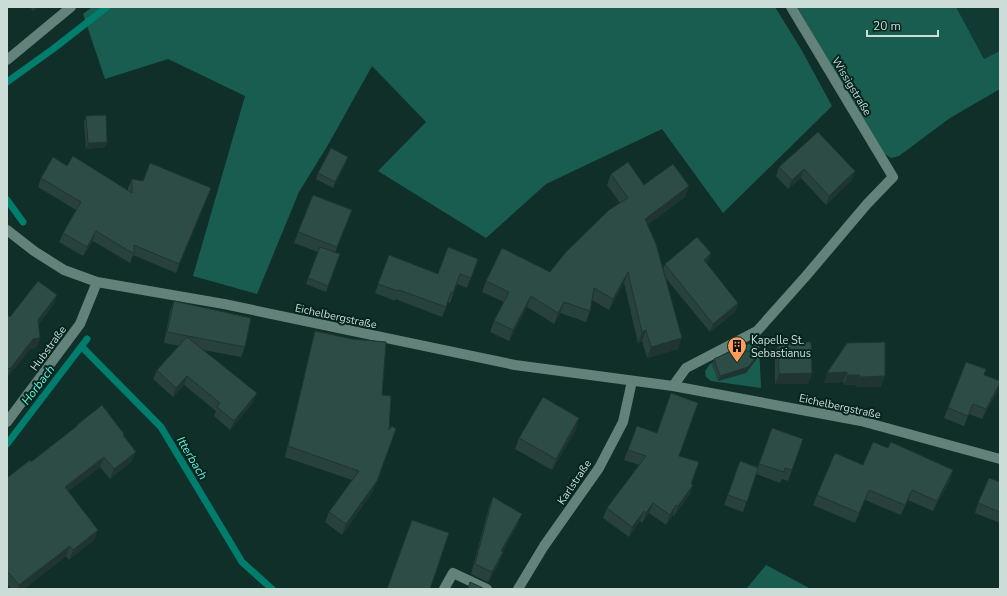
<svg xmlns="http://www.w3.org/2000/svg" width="1007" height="596" font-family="'Nunito Sans',sans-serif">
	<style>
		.built { fill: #113a33 }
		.green { fill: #195c50 }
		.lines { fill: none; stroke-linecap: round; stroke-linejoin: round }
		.stream { stroke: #007d6c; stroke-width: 7 }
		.minor { stroke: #62827a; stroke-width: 10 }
		.wall { fill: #28413c }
		.shaded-wall { fill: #203531 }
		.building { fill: #2e4c46; stroke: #203531 }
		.labels { text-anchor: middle; stroke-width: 4; stroke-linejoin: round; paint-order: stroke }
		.street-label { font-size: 11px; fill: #ccddd8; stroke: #06251f }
		.poi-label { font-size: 11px; fill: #ccddd8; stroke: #06251f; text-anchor: start }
		.water-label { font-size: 12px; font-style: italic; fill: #65f0d6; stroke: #06251f }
	</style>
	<rect width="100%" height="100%" fill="#112f29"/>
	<path class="built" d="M956,7h44v44l-16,8z"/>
	<path class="green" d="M92,7h683l26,42 31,57 -109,107 -61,-84 -116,55 -60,54 -108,-67 48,-49 -54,-56 -44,79 -29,47 -42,102 -64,-18 52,-180 -77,-37 -63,20 -22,-65z
		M797,7h159l28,52 16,-8v38l-50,29 -51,38 -8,2 -9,-6z
		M753,342l6,2 2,44 -50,-7 -5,-4 -1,-6 5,-7z
		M766,565l45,24h-65z"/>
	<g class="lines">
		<path class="stream" d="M7,82l46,-33 54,-42
			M7,200l16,22
			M82,347l79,80 81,135 30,27
			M7,444l80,-105"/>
		<path class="minor" d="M7,60l64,-53
			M7,230l27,21 30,19 33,12 127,22 291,61 158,21 188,35 139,38
			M673,386l13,-18 71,-37 49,-55 61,-72 26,-27 -102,-170
			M7,422l73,-98 17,-42
			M444,589l9,-16 34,16
			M518,589l26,-43 55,-78 24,-46 9,-41"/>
	</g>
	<path class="wall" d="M30,7h9l-6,4z
		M86,116l19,31 -19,2 -2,-27z
		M818,132l34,48 -26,25 -25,-27 -13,11 -12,-13 3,-9z
		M348,157l-2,5 -13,26 -17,-9 2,-6z
		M67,166l61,25v-3l4,-9 11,2 68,7 -35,85 -43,-18 -3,8 -37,-22 -10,15 -24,-14 4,-9 13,-23 -38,-23 3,-9z
		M611,174l33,11 41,12 -38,28 16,45 2,-6 43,-2 -2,1 32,40 -3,9 -25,20 -46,-56 14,73 -31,9 -5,-17 -4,2 -14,-60 -15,27 -17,-10 -2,11 -4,11 -26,-9 -6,11 -27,-17 -18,34 -19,-9 4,-11 10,-19 -22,-10 4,-11 64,-9 70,-69 -13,-18z
		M348,220l-13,33 5,1 -14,38 -20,-8 12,-32 -24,-9 4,-11z
		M389,255l49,19 40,-15 -11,29 -10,-4 -7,19 -2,-1 -6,15 -47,-18v2l-20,-8z
		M57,295l-4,10 -15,20 2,13 -4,10 -6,1 -23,29v-63l3,2z
		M174,301l71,46 -4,10 -38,-7 50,52 -23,28 -16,-14 2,-5 -32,-26 -11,12 -20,-18 4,-9 23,-24 -16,-3 6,-32z
		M315,331l58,160 -31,44 -17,-13 4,-10 23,-32 -67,-23 27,-115z
		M778,343l34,30 -4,11h-33v-30z
		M847,343l34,44h-25l1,-2h-13l-1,-3 -19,1z
		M758,355l-2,5 -10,13 -28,8 -6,-16 2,-6z
		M984,375l13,17 -15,27 -13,-5 -5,12 -20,-8 4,-10z
		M77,425l46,11 9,25 -22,18 -10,-12 -32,24 30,39 -4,10 -25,20 -3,-4 -42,33h-13l-4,-5v-106l24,-16 45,-35z
		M637,426l42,30 12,28 2,1 -4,10 -15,21 -1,-1 -7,10 -17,-12 -7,10 -2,-2 -11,16 -26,-19 4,-10 32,-43 -15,-5z
		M772,428l31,11 -15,42 -6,-2 -2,4 -24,-9 -13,38 -19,-7 16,-44 18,6z
		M576,429l-24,41 -37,-21 4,-11z
		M888,448l65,22 -3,10 -17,31 -25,-11 -7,15 -36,-15 -10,23 -42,-18 4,-10 46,-30z
		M1000,482v41l-25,-10 3,-10z
		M493,497l25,27 -16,28 -3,11 -11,19 -17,-8 18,-67z"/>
	<path class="shaded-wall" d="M35,7h4l-6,4z
		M107,142l-2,5 -19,2 2,-6z
		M348,157l-2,5 -13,26 2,-6z
		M804,169l-3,9 -13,11 4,-9z
		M855,171l-3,9 -26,25 3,-9z
		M689,186l-4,11 -44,33 4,-11z
		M211,188l-3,9 -32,76 3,-9z
		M96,231l-3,10 -10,15 4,-9z
		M711,253l-3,9 -8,7 4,-9z
		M628,272l-4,11 -15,27 4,-11z
		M57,295l-4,10 -19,25 4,-10z
		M531,296l-4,11 -18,34 4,-11z
		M564,302l-4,11 -6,11 4,-11z
		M738,303l-3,9 -25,20 3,-8z
		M646,330l-4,11 -4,2 4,-11z
		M40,338l-4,10 -6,1 -23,29 3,-9 23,-30z
		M682,338l-4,11 -31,9 4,-11z
		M758,355l-2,5 -10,13 -28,8 2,-5z
		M847,372l-4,10 -19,1 3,-10z
		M812,373l-4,11h-33l4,-10z
		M847,375h13l-3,10h-13z
		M187,376l-3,9 -11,12 3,-9z
		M885,376l-4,11h-25l4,-10z
		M1000,383l-3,9 -15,27 4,-10z
		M257,393l-4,9 -23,28 4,-9z
		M579,418l-3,11 -24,41 4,-11z
		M136,452l-4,9 -22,18 4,-10z
		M104,457l-4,10 -39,30 4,-10z
		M953,470l-3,10 -17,31 4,-10z
		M377,481l-4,10 -31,44 4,-11z
		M693,485l-4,10 -15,21 4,-10z
		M912,490l-4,10 -7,15 4,-10z
		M653,503l-4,10 -7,10 4,-10z
		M676,505l-3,10 -7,10 4,-10z
		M644,511l-4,10 -11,16 3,-10z
		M522,514l-4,10 -21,38 4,-11z
		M98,530l-4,10 -25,20 4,-10z
		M70,546l-4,10 -42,33h-6l1,-4z
		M503,552l-4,11 -11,19 4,-10z"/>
	<path class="building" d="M106,115l1,27 -19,1 -2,-27z
		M818,132l37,39 -26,25 -25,-27 -12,11 -13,-13z
		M331,148l17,9 -13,25 -17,-9z
		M73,156l59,37v-14l11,2 7,-18 61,25 -32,76 -45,-19v9l-38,-23 -9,16 -24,-14 18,-31 -40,-24 12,-21 14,9z
		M628,162l16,23 29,-21 16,22 -44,33 11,25 26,94 -31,9 -5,-17 -4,2 -14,-60 -15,27 -19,-11 -4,23 -26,-9 -6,11 -27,-17 -18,34 -19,-9 15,-29 -23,-11 16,-33 48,24 16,-20 43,-42 19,-12 -17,-24z
		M313,195l39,15 -15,37 -39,-15z
		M697,237l14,16 -7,7 34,43 -25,21 -48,-60z
		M320,247l20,7 -12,32 -20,-8z
		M448,247l30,12 -7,19 -11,-4 -7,19 -2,-1 -5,15 -47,-17 -1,1 -20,-7 11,-29 49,19z
		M38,281l19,14 -19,25 2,18 -7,1 -23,30 -1,-1 -2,2v-55l3,2z
		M174,301l77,17 -6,29 -78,-15z
		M315,331l37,8 34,3 -4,53 9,1 -2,34 3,-4 4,3 -19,52 -31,43 -17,-12 30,-41 -71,-25z
		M187,337l70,56 -23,28 -17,-14 3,-4 -33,-27 -11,12 -19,-18z
		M811,342l1,31 -33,1 -1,-31z
		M885,342v34l-25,1v-2h-13v-3l-20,1 20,-30z
		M739,348l19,7 -10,12 -28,9 -6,-17z
		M966,362l20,7 -2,6 16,6v2l-14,26 -13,-5 -5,12 -20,-8z
		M671,393l27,10 -19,53 20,6 -8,22 2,1 -15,21 -2,-1 -6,10 -17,-12 -7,10 -2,-2 -12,16 -25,-19 39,-52 -18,-6 9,-24 20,7z
		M543,397l36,21 -23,41 -37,-21z
		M102,405l22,29 -1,1 13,17 -22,17 -10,-12 -39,30 33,43 -25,20 -3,-4 -51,39 -10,-12 -2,1v-96l23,-18 1,2 46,-36v-1z
		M772,428l31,11 -11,31 -7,-2 -1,4 -25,-8z
		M873,442l15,6 3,-6 62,28 -16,31 -25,-11 -7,15 -36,-15 -10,23 -42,-18 18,-42 28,12z
		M740,461l18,7 -11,34 -19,-7z
		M989,478l11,4v30l-22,-9z
		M493,497l29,17 -21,37 2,1 -11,20 -17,-8z
		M412,520l37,13 -19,56h-43z
		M470,582l13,6v1h-15z"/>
	<defs>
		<g id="building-pin" transform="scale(1)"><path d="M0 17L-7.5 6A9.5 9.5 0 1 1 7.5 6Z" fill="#fe9b59" stroke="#06251f"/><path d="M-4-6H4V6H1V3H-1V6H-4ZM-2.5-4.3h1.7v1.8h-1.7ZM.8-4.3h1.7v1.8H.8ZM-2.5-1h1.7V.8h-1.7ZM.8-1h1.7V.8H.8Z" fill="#111"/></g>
	</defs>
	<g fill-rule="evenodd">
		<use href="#building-pin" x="737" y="346"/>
	</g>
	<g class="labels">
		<g class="street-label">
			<text transform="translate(852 86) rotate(59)" y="4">Wissigstraße</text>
			<text transform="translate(336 316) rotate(12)" y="4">Eichelbergstraße</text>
			<text transform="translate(48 348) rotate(-54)" y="4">Hubstraße</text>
			<text transform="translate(840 406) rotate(12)" y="4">Eichelbergstraße</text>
			<text transform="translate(574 482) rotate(-56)" y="4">Karlstraße</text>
		</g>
		<g class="poi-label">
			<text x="751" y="344">Kapelle St.<tspan x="751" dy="13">Sebastianus</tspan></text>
		</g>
		<g class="water-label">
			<text transform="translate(38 385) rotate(-53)" y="4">Horbach</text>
			<text transform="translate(192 458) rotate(59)" y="4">Itterbach</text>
		</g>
	</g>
	<rect width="1007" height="596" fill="none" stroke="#ccddd8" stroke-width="16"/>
	<path d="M867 30v6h71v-6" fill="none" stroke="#ccddd8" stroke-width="2"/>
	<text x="873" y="30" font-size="12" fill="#ccddd8" stroke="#06251f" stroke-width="3" paint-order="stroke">20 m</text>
</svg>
